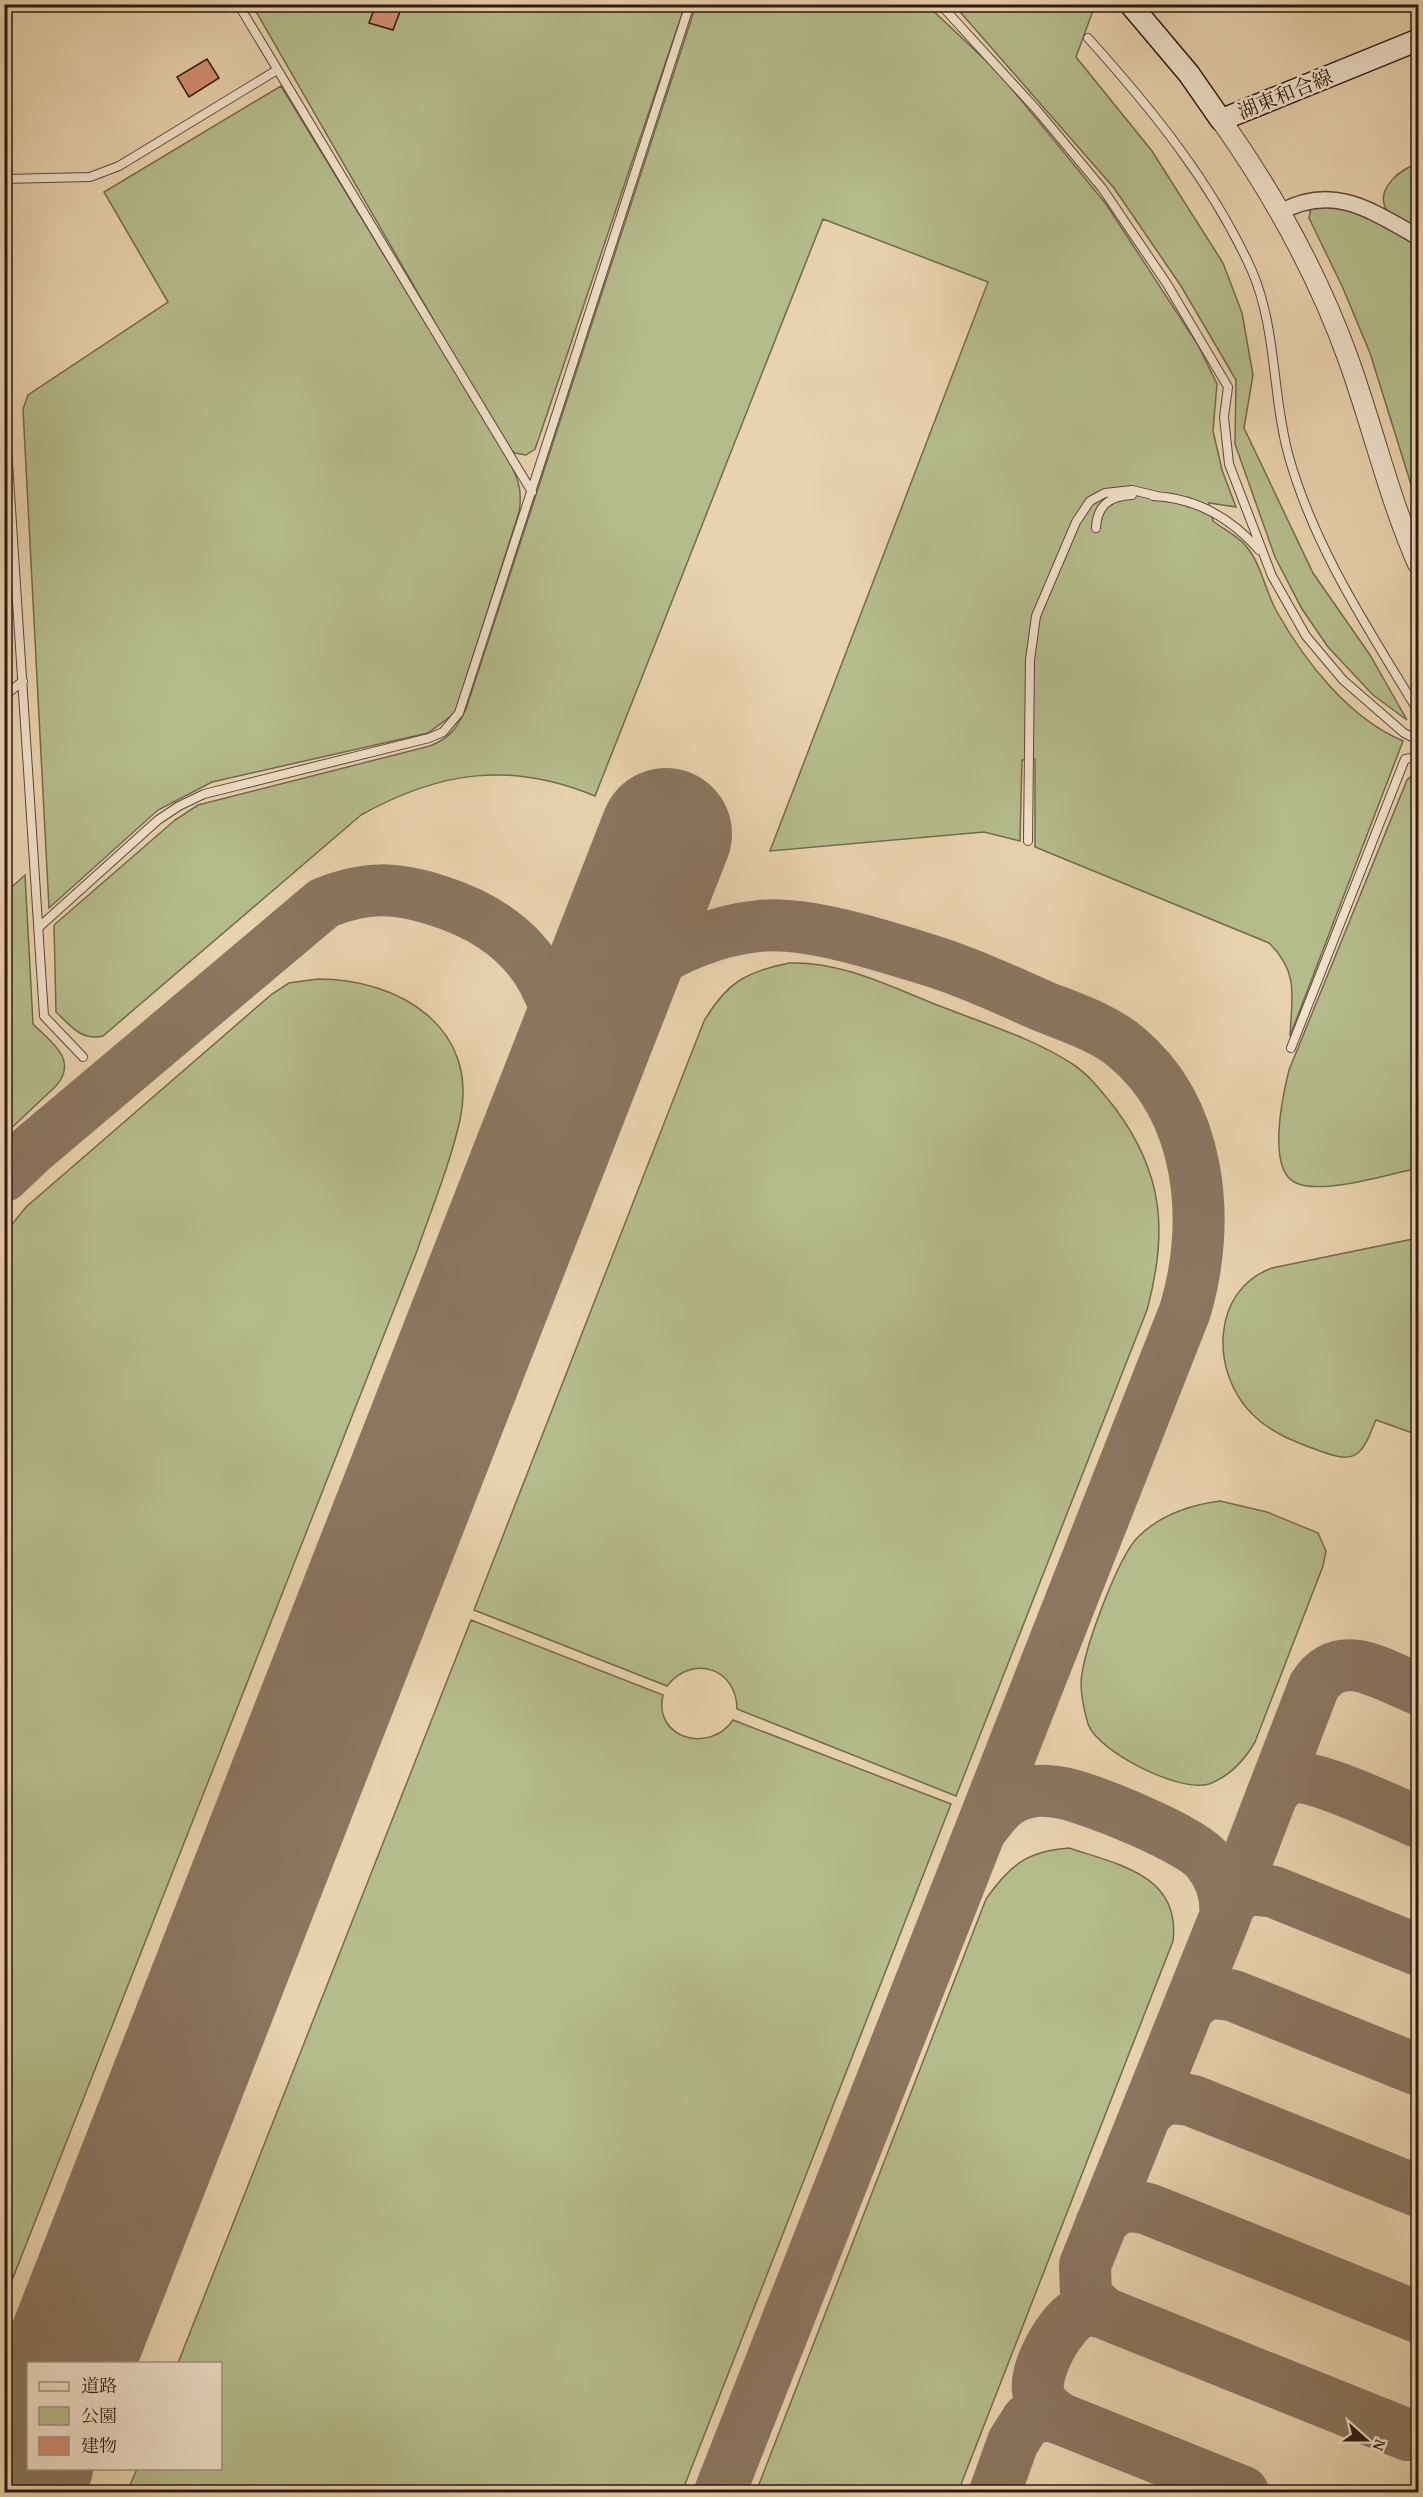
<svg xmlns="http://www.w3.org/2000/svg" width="1423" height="2497" font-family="'Gentium Book Plus','Noto Serif JP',serif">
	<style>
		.green { fill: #b5bc8c; stroke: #716a4e; stroke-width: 1.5 }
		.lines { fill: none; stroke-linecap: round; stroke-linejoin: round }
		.taxiway { stroke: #8b7660; stroke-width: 52 }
		.runway { stroke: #8b7660; stroke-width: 132 }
		.building { fill: #d39073; stroke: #2d1810; stroke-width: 1.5 }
		.service-casing { stroke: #5c4738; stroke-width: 10 }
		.minor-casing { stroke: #5c4738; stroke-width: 18 }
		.tertiary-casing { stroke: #5c4738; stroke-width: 22 }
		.secondary-casing { stroke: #2d1810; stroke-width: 24 }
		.service { stroke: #f1e2cb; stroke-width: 8 }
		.minor { stroke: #f1e2cb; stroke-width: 15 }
		.tertiary { stroke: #f1e2cb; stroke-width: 20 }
		.secondary { stroke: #f1e2cb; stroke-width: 21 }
		.labels { text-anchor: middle; stroke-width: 5; stroke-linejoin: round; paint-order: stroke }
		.street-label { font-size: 20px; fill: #2d1810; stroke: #f1e2cb }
	</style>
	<rect width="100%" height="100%" fill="#e9d3af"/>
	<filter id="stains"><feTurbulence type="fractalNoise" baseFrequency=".00333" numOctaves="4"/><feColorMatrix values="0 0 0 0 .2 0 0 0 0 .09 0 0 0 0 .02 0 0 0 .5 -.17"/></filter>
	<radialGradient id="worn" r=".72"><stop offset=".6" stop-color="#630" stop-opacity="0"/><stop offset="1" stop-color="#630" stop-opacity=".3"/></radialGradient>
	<path class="green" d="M255,4l430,1 -144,427 -6,17 -9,6 -11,-2 -9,-7 -252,-438z
		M696,5h231l72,68 107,131 92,141 19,39 -4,47 9,39 14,37 -27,-4 4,18c10,8 25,15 33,25 16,19 19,45 31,66 29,51 72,106 126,129l-113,295c2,-39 9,-64 -21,-93l-234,-96v-88l-13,1 -2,81 -36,-9 -214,19 218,-569 -165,-63 -228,577c-84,-35 -155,-25 -234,19l-258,221c-22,5 -32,-10 -47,-24l-2,-87 121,-105 23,-15 232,-59c20,-8 27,-18 36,-37z
		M954,5h141l-19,52 76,94 71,112 19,50 11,62 -9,53 69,145 57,82 37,65 -34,-25 -45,-48 -26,-38 -27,-52 -40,-113 1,-64 -55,-94 -67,-98z
		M281,86l220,361c13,24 23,37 18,65l-64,201 -27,20 -216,49 -54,28 -109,98 -26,-499 5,-14 140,-93 -64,-110z
		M1418,164v66c-9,-5 -26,-11 -32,-21 -11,-20 16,-42 32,-45z
		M1316,205l40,5 62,34v263l-48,-154 -28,-67 -33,-68 2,-10z
		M1418,770v398c-28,6 -97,27 -122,15 -30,-13 -13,-89 -7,-113l118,-290z
		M25,875l8,149c18,18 46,36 23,62l-51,48v-241z
		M789,963c52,-2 100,23 148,42 46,18 96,33 137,60 16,11 29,28 41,43 49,66 53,125 32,202l-191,486 -219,-87c0,-40 -44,-56 -70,-23l-193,-76 230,-589c23,-39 42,-49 85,-58z
		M318,979c81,0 162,48 142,141 -10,44 -28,88 -43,131l-412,1047v-1065l21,-26 246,-213 17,-11z
		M1418,1238v197l-42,-15c-5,10 -8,24 -17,32 -11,10 -27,3 -39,-1 -25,-9 -49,-18 -68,-37 -42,-42 -41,-124 20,-146z
		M1220,1501l47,11 51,21 8,18 -3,15 -68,176c-11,19 -25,34 -46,42 -29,9 -111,-32 -121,-60 -4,-13 -9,-37 -6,-50 4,-29 36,-117 56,-137 22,-22 52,-32 82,-36z
		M471,1620l192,75c-10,44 47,59 70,25l218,84 -269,688h-555l10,-23 83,-1v-104l-42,-1z
		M1069,1848c48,16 112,27 104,93l-215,551h-202l230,-593c24,-34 41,-48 83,-51z"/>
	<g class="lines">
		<path class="taxiway" d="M590,1029c16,-19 32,-40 52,-57 29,-25 78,-42 117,-46 49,-5 125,20 173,35 39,12 76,30 113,46 27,11 59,21 81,40 76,63 86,175 59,264l-465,1181
			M4,1176l27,-26 293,-247c42,-17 71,-16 115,-2 100,32 139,110 118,210
			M1271,1797c5,-8 10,-16 20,-19 22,-5 103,34 127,44
			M981,1830c13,-17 23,-32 45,-37 13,-4 24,-2 37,0 28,6 129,46 145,68 13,16 19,35 17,56l-140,348 1,31 18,17c-8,-2 -16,-4 -23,-1 -21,10 -46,56 -43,79 2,13 13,22 23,28l-15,-4 -19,5 -14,22 -18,50
			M1228,1908c12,-20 24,-20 46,-16l144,58
			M1225,1917l89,-231c27,-41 68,-11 104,3
			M1187,2011c14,-18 25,-20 47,-15l184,74
			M1145,2116c15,-19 26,-20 48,-15l225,90
			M1101,2224c15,-18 25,-20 47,-15l270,108
			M1104,2313l304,122
			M1061,2419l182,73"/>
		<path class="runway" d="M67,2364l599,-1530
			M16,2492l12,-31"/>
	</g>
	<path class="building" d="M376,4h14l11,5 -8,21 -24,-7z
		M207,59l12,19 -30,19 -12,-20z"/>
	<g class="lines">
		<g class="service-casing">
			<path id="service" d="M238,4l294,488
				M940,4l96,105 66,79 65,96 61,103 -4,30 5,47 43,112 34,60 37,44 61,53 14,7
				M1088,38c63,70 125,146 164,233 25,58 20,126 37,186 26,92 80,173 129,254
				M4,179l86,-2 29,-11 158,-96
				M4,401l40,615 39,41
				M1153,496c44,2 78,22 106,54
				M1096,528c1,-22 13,-32 36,-33
				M4,696l19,-15
				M1028,841l2,-181 6,-44 40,-94 14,-21 15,-8 27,-3 25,6
				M38,928l120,-108 21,-14 25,-12 225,-56 14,-6 16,-19 231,-709
				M1291,1048l114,-289 13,-2"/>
		</g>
		<g class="minor-casing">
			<path id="minor" d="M1281,212c52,-29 91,-1 137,25"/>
		</g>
		<g class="tertiary-casing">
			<path id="tertiary" d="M1221,120c53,75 97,154 128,241 24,67 40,137 69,203"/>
		</g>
		<g class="secondary-casing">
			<path id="secondary" d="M1130,4l59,70 32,46 197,-80"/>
		</g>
		<use href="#service" class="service"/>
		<use href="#minor" class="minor"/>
		<use href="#tertiary" class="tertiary"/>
		<use href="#secondary" class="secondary"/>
	</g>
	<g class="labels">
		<g class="street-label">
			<text transform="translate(1285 94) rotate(-22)" y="7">湖東和合線</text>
		</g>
	</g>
	<rect width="1423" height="2497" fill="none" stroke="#e9d3af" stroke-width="24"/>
	<rect x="6" y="6" width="1411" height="2485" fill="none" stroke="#2d1810" stroke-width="3"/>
	<rect x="12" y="12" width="1399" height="2473" fill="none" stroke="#2d1810" stroke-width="1.5"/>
	<rect x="27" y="2362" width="195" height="108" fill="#f1e2cb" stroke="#a39180" stroke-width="1.5"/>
	<rect x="39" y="2382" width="30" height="9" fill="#f1e2cb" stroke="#a39180" stroke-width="1.5"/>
	<text x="81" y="2392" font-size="18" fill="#2d1810">道路</text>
	<rect x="39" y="2407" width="30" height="18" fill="#b5bc8c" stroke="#a39180" stroke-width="1.5"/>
	<text x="81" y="2422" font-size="18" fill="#2d1810">公園</text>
	<rect x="39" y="2437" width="30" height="18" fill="#d39073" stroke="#a39180" stroke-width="1.5"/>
	<text x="81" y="2452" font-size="18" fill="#2d1810">建物</text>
	<g transform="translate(1366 2440) rotate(111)" stroke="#f1e2cb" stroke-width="4.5" paint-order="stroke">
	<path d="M0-4.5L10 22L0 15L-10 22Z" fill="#2d1810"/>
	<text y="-9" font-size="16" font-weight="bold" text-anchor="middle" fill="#2d1810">N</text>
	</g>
	<rect width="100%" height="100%" filter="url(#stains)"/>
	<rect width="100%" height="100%" fill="url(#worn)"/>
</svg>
